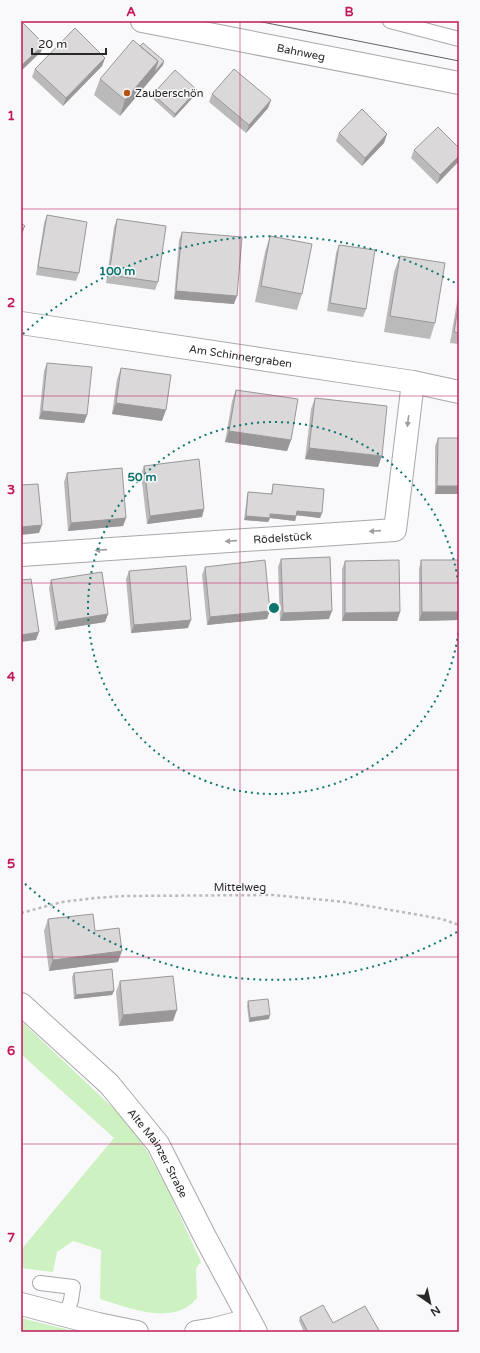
<svg xmlns="http://www.w3.org/2000/svg" width="480" height="1353" font-family="'Varela Round',sans-serif">
	<style>
		.green { fill: #cef1c1 }
		.lines { fill: none; stroke-linecap: round; stroke-linejoin: round }
		.service-casing { stroke: #a8a8aa; stroke-width: 16 }
		.minor-casing { stroke: #a8a8aa; stroke-width: 24 }
		.tertiary-casing { stroke: #a8a8aa; stroke-width: 24 }
		.path { stroke: #bababc; stroke-width: 2.5; stroke-dasharray: 3 3; stroke-linecap: butt }
		.service { stroke: #fff; stroke-width: 14 }
		.minor { stroke: #fff; stroke-width: 22 }
		.tertiary { stroke: #fff; stroke-width: 22 }
		.tram { stroke: #636363; stroke-width: 1 }
		.wall { fill: #bbbabb }
		.shaded-wall { fill: #999798 }
		.building { fill: #dad8d9; stroke: #999798 }
		.oneway { fill: #9e9e9e }
		.grid { fill: none; stroke: #c2185b; stroke-width: 1; stroke-opacity: 0.55 }
		.ring { fill: none; stroke: #0f766e; stroke-width: 2; stroke-dasharray: 2 4 }
		.poi-dot { fill: #b45311; stroke: #f9f9fb; stroke-width: 1.5 }
		.labels { text-anchor: middle; stroke-width: 3; stroke-linejoin: round; paint-order: stroke }
		.street-label { font-size: 11px; fill: #282828; stroke: #f9f9fb }
		.poi-label { font-size: 11px; fill: #282828; stroke: #f9f9fb; text-anchor: start }
		.centre { fill: #0f766e; stroke: #f9f9fb; stroke-width: 2 }
		.ring-label { font-size: 12px; text-anchor: middle; font-weight: bold; fill: #0f766e; stroke: #f9f9fb; stroke-width: 3; stroke-linejoin: round; paint-order: stroke }
		.neatline { fill: none; stroke: #c2185b; stroke-width: 1.5 }
		.grid-label { font-size: 13px; text-anchor: middle; font-weight: bold; fill: #c2185b }
	</style>
	<rect width="100%" height="100%" fill="#f9f9fb"/>
	<path class="green" d="M21,1021l107,101 19,29 22,41 32,70 -5,6 1,30c-3,3 -6,7 -10,9 -25,15 -61,0 -87,-8l1,-49 -28,-9 -16,11 -4,20 -32,-4v-18l93,-112 -93,-84z
		M21,1318l56,14h-56z"/>
	<g class="lines">
		<g class="service-casing">
			<path id="service" d="M390,21l69,18
				M40,1283l33,4 -2,13 -5,16"/>
		</g>
		<g class="minor-casing">
			<g id="minor">
				<path id="s1" d="M142,21l317,62"/>
				<path id="s2" d="M21,323l392,59 46,10"/>
				<path id="s3" d="M21,555l374,-25 18,-148"/>
			</g>
		</g>
		<g class="tertiary-casing">
			<g id="tertiary">
				<path id="s4" d="M21,1004l88,80 49,60 46,91 52,97"/>
				<path d="M21,1304l77,20 39,8"/>
				<path d="M196,1332l18,-3 35,-9"/>
			</g>
		</g>
		<path class="path" d="M21,913l41,-11 33,-4 29,-2 149,-1 72,7 97,17 17,6"/>
		<use href="#service" class="service"/>
		<use href="#minor" class="minor"/>
		<use href="#tertiary" class="tertiary"/>
		<path class="tram" d="M257,21l202,40"/>
	</g>
	<path class="wall" d="M105,58l-3,8 -39,40 -31,-29 3,-8z
		M163,65l-43,51 -26,-21 6,-16z
		M153,94h43l-22,24 -22,-20z
		M212,94l59,6 -3,8 -22,25 -37,-31z
		M339,133l48,1 -3,9 -22,23 -26,-25z
		M459,148v13l-22,23 -26,-26 3,-8z
		M47,215l32,58 -3,8 -40,-6 8,-52z
		M117,219l41,63 -3,8 -49,-7 8,-56z
		M182,232l52,72 -60,-5 5,-59z
		M270,236l32,58 -5,16 -42,-8 10,-50z
		M339,245l27,64 -3,8 -36,-6 9,-58z
		M400,256l35,67 -5,16 -46,-7 10,-60z
		M459,290v54l-9,-1z
		M47,363l40,52 -3,8 -45,-4 5,-48z
		M121,368l41,53 -50,-7 5,-35z
		M236,390l55,50 -4,11 -62,-9 7,-41z
		M315,398l63,69 -73,-8 6,-50z
		M438,438h21v56h-24v-48z
		M144,466l60,43 -2,8 -55,7 -6,-50z
		M67,473l59,45 -3,8 -55,5 -4,-49z
		M273,484l49,29 -2,5 -23,-3 -2,6 -25,-3 -2,4 -24,-2 3,-24 1,-4 23,2z
		M281,559l48,60 -49,2 -2,-54z
		M421,560h38v60l-40,1v-52z
		M345,561l55,51 -3,9h-55v-52z
		M205,567l62,52 -60,6 -5,-50z
		M129,571l59,57 -57,5 -5,-54z
		M51,580l57,34 -3,8 -50,8 -6,-42z
		M48,919l47,12 23,31 -69,9 -5,-40z
		M74,973l40,18 -2,4 -38,4 -2,-22z
		M120,981l53,40 -54,5 -3,-34z
		M248,1001l21,18 -20,3 -2,-16z
		M300,1317l33,6 47,9h-76l-5,-11z"/>
	<path class="shaded-wall" d="M44,44l-3,8 -20,19v-5z
		M105,58l-3,8 -39,40 3,-8z
		M158,61h6l-1,4 -43,51 5,-16z
		M197,90l-1,4 -22,24 1,-4z
		M271,100l-3,8 -22,25 3,-8z
		M387,134l-3,9 -22,23 3,-8z
		M459,156v5l-22,23 3,-9z
		M25,226l-3,8 -1,1v-4z
		M176,291l61,5 -3,8 -60,-5z
		M116,403l50,7 -4,11 -50,-7z
		M42,411l45,4 -3,8 -45,-4z
		M229,431l62,9 -4,11 -62,-9z
		M309,448l73,8 -4,11 -73,-8z
		M437,486h22v8h-24z
		M204,509l-2,8 -55,7 3,-8z
		M297,511l25,2 -2,5 -25,-3z
		M270,514l26,2 -1,5 -25,-3 -2,4 -24,-2 2,-4z
		M126,518l-3,8 -55,5 3,-8z
		M42,525l-3,8 -18,2v-8z
		M270,611l-3,8 -60,6 3,-8z
		M332,611l-3,8 -49,2 3,-8z
		M400,612l-3,9h-55l3,-8z
		M422,612h37v8l-40,1z
		M108,614l-3,8 -50,8 3,-8z
		M191,620l-3,8 -57,5 3,-8z
		M39,632l-3,8 -15,2v-7z
		M122,951l-4,11 -69,9 4,-11z
		M114,991l-2,4 -38,4 2,-4z
		M177,1010l-4,11 -54,5 4,-11z
		M270,1015l-1,4 -20,3 1,-4z"/>
	<path class="building" d="M21,21l23,23 -23,22z
		M75,28l30,30 -39,40 -31,-29z
		M133,40l25,21 -33,39 -25,-21z
		M143,43l21,18 -10,12 4,-12 -18,-15z
		M234,69l37,31 -22,25 -37,-31z
		M175,70l22,20 -22,24 -22,-20z
		M362,109l25,25 -22,24 -26,-25z
		M438,127l21,21v8l-19,19 -26,-25z
		M47,215l40,7 -8,51 -41,-6z
		M117,219l49,7 -8,56 -49,-7z
		M21,223l4,3 -4,5z
		M182,232l60,5 -5,59 -61,-5z
		M270,236l42,8 -10,50 -41,-8z
		M339,245l36,5 -9,59 -36,-6z
		M400,256l45,7 -10,60 -45,-7z
		M459,302v31l-5,-1z
		M47,363l45,4 -5,48 -45,-4z
		M121,368l50,7 -5,35 -50,-7z
		M236,390l62,9 -7,41 -62,-9z
		M315,398l72,8 -5,50 -73,-8z
		M438,438h21v48h-22z
		M199,459l5,50 -54,7 -6,-50z
		M122,468l4,50 -55,5 -4,-50z
		M38,484l4,41 -21,2v-42z
		M273,484l51,5 -2,24 -25,-2 -1,5 -26,-2v4l-24,-2 2,-24 24,2z
		M330,557l2,54 -49,2 -2,-54z
		M265,560l5,51 -60,6 -5,-50z
		M399,560l1,52 -55,1v-52z
		M421,560h38v52h-37z
		M186,566l5,54 -57,5 -5,-54z
		M102,572l6,42 -50,8 -7,-42z
		M31,579l8,53 -18,3v-55z
		M93,914l2,17 24,-3 3,23 -69,9 -5,-41z
		M112,969l2,22 -38,4 -2,-22z
		M173,976l4,34 -54,5 -3,-34z
		M268,999l2,16 -20,3 -2,-17z
		M323,1305l10,18 32,-17 15,26h-72l-8,-15z"/>
	<defs><path id="oneway-solid" d="M-6-.8H1V-3.2L6.5 0L1 3.2V.8H-6Z"/></defs>
	<g class="oneway">
		<use href="#oneway-solid" transform="translate(408 421) rotate(97)"/>
		<use href="#oneway-solid" transform="translate(375 531) rotate(176)"/>
		<use href="#oneway-solid" transform="translate(231 541) rotate(176)"/>
		<use href="#oneway-solid" transform="translate(101 550) rotate(176)"/>
	</g>
	<path class="grid" d="M240,21v1311M21,209h438M21,396h438M21,583h438M21,770h438M21,957h438M21,1144h438"/>
	<g class="ring">
		<path d="M459 627A186 186 0 1 1 459 589"/>
		<path d="M457 932A372 372 0 0 1 23 882M23 334A372 372 0 0 1 457 284"/>
	</g>
	<circle class="poi-dot" cx="127" cy="93" r="4"/>
	<g class="labels">
		<g class="street-label">
			<text dy="4" stroke="none"><textPath href="#s1" startOffset="162">Bahnweg</textPath></text>
			<text dy="4" stroke="none"><textPath href="#s2" startOffset="222">Am Schinnergraben</textPath></text>
			<text dy="4" stroke="none"><textPath href="#s3" startOffset="262">Rödelstück</textPath></text>
			<text x="240" y="891">Mittelweg</text>
			<text dy="4" stroke="none"><textPath href="#s4" startOffset="204">Alte Mainzer Straße</textPath></text>
		</g>
		<g class="poi-label">
			<text x="135" y="97">Zauberschön</text>
		</g>
	</g>
	<circle cx="274" cy="608" r="6" class="centre"/>
	<g class="ring-label">
		<text x="117" y="275">100 m</text>
		<text x="142" y="481">50 m</text>
	</g>
	<rect width="480" height="1353" fill="none" stroke="#f9f9fb" stroke-width="44"/>
	<g transform="translate(430 1303) rotate(146)" stroke="#f9f9fb" stroke-width="3" paint-order="stroke">
	<path d="M0-3L7 15L0 10L-7 15Z" fill="#282828"/>
	<text y="-6" font-size="11" font-weight="bold" text-anchor="middle" fill="#282828">N</text>
	</g>
	<path d="M32 48v6h74v-6" fill="none" stroke="#282828" stroke-width="2"/>
	<text x="38" y="48" font-size="12" fill="#282828" stroke="#f9f9fb" stroke-width="3" paint-order="stroke">20 m</text>
	<rect x="22" y="22" width="436" height="1309" class="neatline"/>
	<g class="grid-label">
		<text x="131" y="16">A</text>
		<text x="349" y="16">B</text>
		<text x="11" y="120">1</text>
		<text x="11" y="307">2</text>
		<text x="11" y="494">3</text>
		<text x="11" y="681">4</text>
		<text x="11" y="868">5</text>
		<text x="11" y="1055">6</text>
		<text x="11" y="1242">7</text>
	</g>
</svg>
